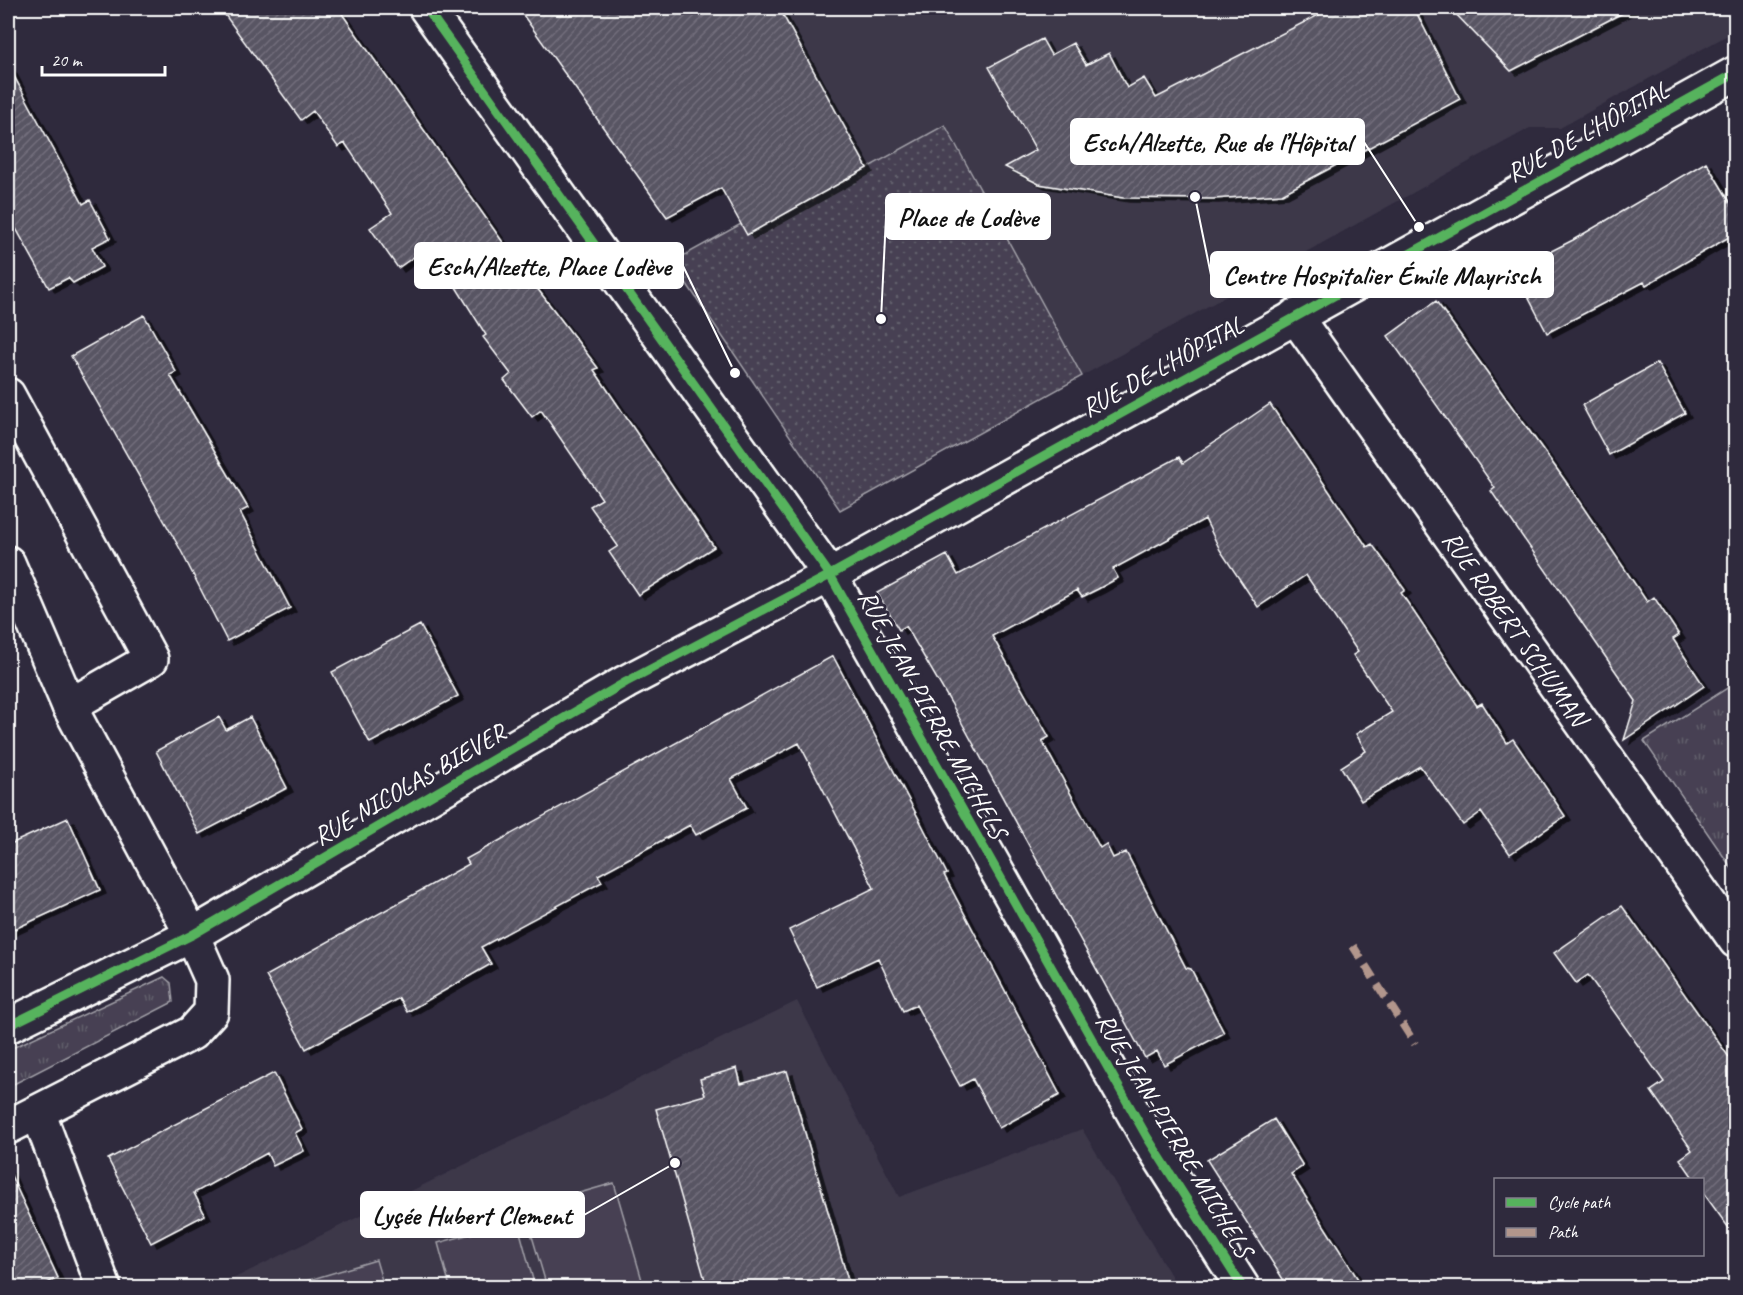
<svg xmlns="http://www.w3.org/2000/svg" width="1743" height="1295" font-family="Caveat,sans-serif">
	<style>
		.built { fill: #3c3749 }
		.grass { fill: url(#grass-tufts); stroke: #a2a0a8; stroke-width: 1.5 }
		.park { fill: url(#park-dots); stroke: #a2a0a8; stroke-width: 1.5 }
		.garden { fill: #464152; stroke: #a2a0a8; stroke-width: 1.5 }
		.building { fill: url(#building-hatch); stroke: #fff; stroke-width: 1.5; filter: url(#shadow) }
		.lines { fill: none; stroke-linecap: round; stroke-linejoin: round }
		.minor-casing { stroke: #fff; stroke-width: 38 }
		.minor { stroke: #2f2a3d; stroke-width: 33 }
		.quiet { stroke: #b2968c; stroke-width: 8; stroke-dasharray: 15 8; stroke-linecap: butt }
		.cycleway-casing { stroke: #2f2a3d; stroke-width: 13 }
		.cycleway { stroke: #56b35d; stroke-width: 9 }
		.labels { text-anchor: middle; stroke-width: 6; stroke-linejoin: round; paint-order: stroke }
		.street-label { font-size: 26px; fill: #fff; stroke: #2f2a3d }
		.leader { fill: none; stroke: #fff; stroke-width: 2 }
		.callout-dot { fill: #fff; stroke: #2f2a3d; stroke-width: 2 }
		.callout { fill: #fff; stroke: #fff; stroke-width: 2 }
		.callout-label { font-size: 27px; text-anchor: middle; font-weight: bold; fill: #111 }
	</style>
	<defs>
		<pattern id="grass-tufts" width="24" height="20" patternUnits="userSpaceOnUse" patternTransform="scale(1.5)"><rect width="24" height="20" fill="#464152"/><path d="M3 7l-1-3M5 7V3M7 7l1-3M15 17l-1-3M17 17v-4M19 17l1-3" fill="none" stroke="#625e6c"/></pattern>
		<pattern id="park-dots" width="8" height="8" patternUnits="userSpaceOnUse" patternTransform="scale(1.5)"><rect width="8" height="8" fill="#464152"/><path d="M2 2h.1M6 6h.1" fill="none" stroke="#625e6c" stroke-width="1.8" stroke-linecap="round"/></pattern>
		<pattern id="building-hatch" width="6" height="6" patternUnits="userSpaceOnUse" patternTransform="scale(1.5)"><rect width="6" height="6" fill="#595564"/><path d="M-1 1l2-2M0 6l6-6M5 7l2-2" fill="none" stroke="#726e7b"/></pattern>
		<filter id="shadow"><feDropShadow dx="6" dy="4" stdDeviation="0" flood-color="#0009"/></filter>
	</defs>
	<rect width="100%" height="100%" fill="#2f2a3d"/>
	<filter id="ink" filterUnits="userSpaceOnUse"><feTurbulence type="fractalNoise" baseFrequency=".0167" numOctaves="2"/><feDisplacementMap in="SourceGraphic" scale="12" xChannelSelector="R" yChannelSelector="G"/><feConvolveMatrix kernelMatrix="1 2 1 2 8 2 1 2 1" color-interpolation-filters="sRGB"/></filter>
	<g filter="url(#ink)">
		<path class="built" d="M632,8h1103v23l-175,97h-30l-448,248 -137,-250 -198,109 -26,-47 -54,29 -40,-57 76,-25z
			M797,1001l102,196 183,-68 96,158 -964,1z"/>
		<path class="grass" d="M1735,683v190l-91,-132z
			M164,977l7,6 2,19 -165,85v-37z"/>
		<path class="park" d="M945,125l137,251 -242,134 -168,-248 69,-38 6,10z"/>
		<path class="garden" d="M614,1183l30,104h-97l-23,-78z
			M517,1221l18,66h-85l-12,-44z
			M376,1260l8,27h-98z"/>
		<path class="building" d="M220,8h118l176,250 84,110 -4,2 120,177 -76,48 -29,-43 9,-6 -28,-40 12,-7 -61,-89 -9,7 -28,-37 7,-6 -28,-37 3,-2 -35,-56 -7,5 -22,-33 -24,17 -28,-40 22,-15 -47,-70 -7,4 -25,-36 -12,9z
			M518,8h261l88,160 -120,67 -26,-47 -54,29z
			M1332,8h82l46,91 -178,95 -69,5 -90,-1 -84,-14 -34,-17 31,-17 -47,-83 53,-28 9,16 22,-12 13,22 23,-12 18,35 17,-10 12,20z
			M1450,8h182l-121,63z
			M8,65l75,139 7,-4 20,38 -18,9 10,20 -29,16 -5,-5 -19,10 -41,-74z
			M1706,162l30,50v21l-90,52 -2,-3 -97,51 -33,-63 59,-30z
			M1436,301l128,178 83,123 7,-5 25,38 -6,4 31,47 -80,54 12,-39 -145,-210 4,-3 -107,-152z
			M144,315l32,57 -6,3 78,133 -8,4 50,96 -63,33 -48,-94 -108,-191z
			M1657,363l28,50 -76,42 -27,-50z
			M1270,404l97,143 5,-3 33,46 -4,3 76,113 5,-3 25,40 6,-4 52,77 -55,38 -29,-42 -18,13 -43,-59 -59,35 -20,-34 25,-16 -10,-17 36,-22 -39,-57 5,-3 -52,-77 -48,32 -38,-57 -15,-31 -92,50 5,9 -20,11 -16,8 -5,-7 -85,46 57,101 -7,4 58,107 6,-4 7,14 13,-6 60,116 5,1 33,64 -60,32 -7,-14 -12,7 -194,-355 -45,-77 -7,4 -22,-37 70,-38 11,20 221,-118 4,6z
			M420,625l38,71 -88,47 -38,-71z
			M833,656l88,167 26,51 -3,1 116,220 -61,33 -26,-49 -13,7 -44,-81 -13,6 -25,-53 -61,29 -28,-57 85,-42 -75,-145 -68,36 16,29 -51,27 -6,-10 -92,50 4,7 -121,65 10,17 -84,48 -8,-14 -93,51 -40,-73 203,-112 -3,-5z
			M219,717l7,13 24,-13 37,71 -88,46 -43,-83z
			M68,818l32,72 -92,42v-87z
			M1622,906l114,161v171l-34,-47v-12h-8l-14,-20 12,-9 -41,-59 13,-9 -76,-107 -12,8 -22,-30z
			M737,1068l4,16 46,-13 63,216h-143l-51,-178 49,-14 -5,-16z
			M274,1073l28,56 -7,4 9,18 -31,15 -6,-13 -73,40 11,22 -54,28 -43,-84z
			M1274,1119l29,47 -12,8 72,113h-75l-81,-127z
			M8,1169l50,109 -19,9h-31z"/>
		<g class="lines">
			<g class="minor-casing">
				<g id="minor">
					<path d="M426,8l404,567 317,562 96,151"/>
					<path id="s1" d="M1295,316l441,625"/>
					<path d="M8,395l143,264 -82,47"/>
					<path d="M8,563l61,143 123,229 20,45 -1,32 -19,21 -184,94"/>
					<path d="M8,1026l184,-91 434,-253 204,-107 906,-502"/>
					<path d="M38,1112l66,176"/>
				</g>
			</g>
			<use href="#minor" class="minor"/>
			<path class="quiet" d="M1353,946l62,98"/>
			<g class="cycleway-casing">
				<path id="cycleway" d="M426,8l404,567 317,562 96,151
					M8,1026l184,-91 434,-253 204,-107 906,-502"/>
			</g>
			<use href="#cycleway" class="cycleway"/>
		</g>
	</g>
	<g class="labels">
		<g class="street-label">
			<text transform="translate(1587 131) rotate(-29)" y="9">RUE DE L'HÔPITAL</text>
			<text transform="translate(1162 366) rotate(-29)" y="9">RUE DE L'HÔPITAL</text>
			<text dy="9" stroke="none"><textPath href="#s1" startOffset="382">RUE ROBERT SCHUMAN</textPath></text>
			<text transform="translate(933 714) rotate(61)" y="9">RUE JEAN-PIERRE MICHELS</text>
			<text transform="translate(409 784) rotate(-30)" y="9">RUE NICOLAS BIEVER</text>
			<text transform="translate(1175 1135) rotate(59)" y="9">RUE JEAN-PIERRE MICHELS</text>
		</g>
	</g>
	<path class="leader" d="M1419 227L1364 142M881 319L886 217M735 373L683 266M1195 197L1211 275M675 1163L584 1215"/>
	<g class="callout-dot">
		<circle cx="1419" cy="227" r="6"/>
		<circle cx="881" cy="319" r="6"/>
		<circle cx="735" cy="373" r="6"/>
		<circle cx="1195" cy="197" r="6"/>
		<circle cx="675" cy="1163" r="6"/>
	</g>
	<g class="callout">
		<rect x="1071" y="119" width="293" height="45" rx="6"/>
		<rect x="886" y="194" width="164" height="45" rx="6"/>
		<rect x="415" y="243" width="268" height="45" rx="6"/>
		<rect x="1211" y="252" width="342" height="45" rx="6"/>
		<rect x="361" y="1192" width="223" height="45" rx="6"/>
	</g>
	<g class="callout-label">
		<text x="1217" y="151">Esch/Alzette, Rue de l’Hôpital</text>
		<text x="968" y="226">Place de Lodève</text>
		<text x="549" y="275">Esch/Alzette, Place Lodève</text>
		<text x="1382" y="284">Centre Hospitalier Émile Mayrisch</text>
		<text x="472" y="1224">Lyçée Hubert Clement</text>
	</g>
	<rect width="1743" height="1295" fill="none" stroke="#2f2a3d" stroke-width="30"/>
	<rect x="15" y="15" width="1713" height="1265" fill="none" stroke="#fff" stroke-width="2" filter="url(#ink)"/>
	<rect x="1494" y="1178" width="210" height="78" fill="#2f2a3d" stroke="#827f8b" stroke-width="1.5"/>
	<rect x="1506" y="1198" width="30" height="9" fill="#56b35d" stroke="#827f8b" stroke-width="1.5"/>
	<text x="1548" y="1208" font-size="18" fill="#ffffff">Cycle path</text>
	<rect x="1506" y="1228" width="30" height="9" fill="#b2968c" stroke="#827f8b" stroke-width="1.5"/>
	<text x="1548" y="1238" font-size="18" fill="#ffffff">Path</text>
	<path d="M42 66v9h123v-9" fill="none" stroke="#ffffff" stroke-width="3"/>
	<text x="51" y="66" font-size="18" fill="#ffffff" stroke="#2f2a3d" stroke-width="4.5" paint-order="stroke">20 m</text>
</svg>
